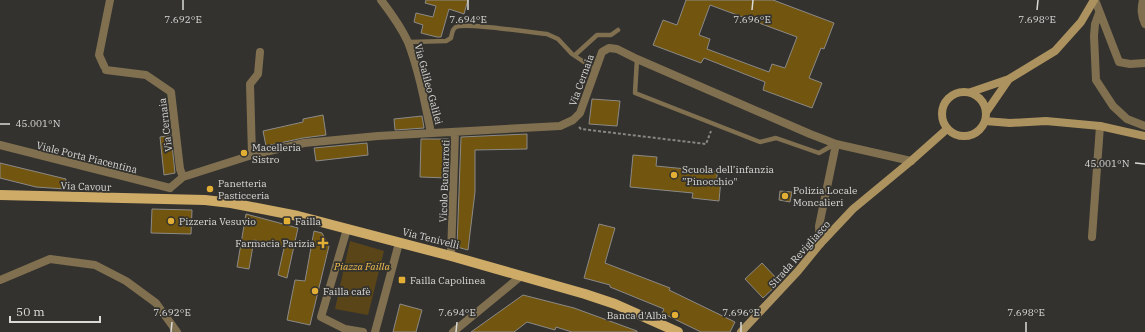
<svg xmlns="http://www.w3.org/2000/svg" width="1145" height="332" font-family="'IBM Plex Serif',serif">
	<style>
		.green { fill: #5a4518 }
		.building { fill: #72550e; stroke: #8c8a87; fill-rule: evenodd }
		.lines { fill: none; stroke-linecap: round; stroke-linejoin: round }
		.path { stroke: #878684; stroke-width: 2; stroke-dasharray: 3 2; stroke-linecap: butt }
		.lane { stroke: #807050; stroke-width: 4.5 }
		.street { stroke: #807050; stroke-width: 8 }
		.secondary { stroke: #ac925e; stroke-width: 8 }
		.primary { stroke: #ceac68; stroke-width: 10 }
		.ticks { fill: none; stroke: #dadad8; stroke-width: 1.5 }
		.poi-dot { fill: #e2ae34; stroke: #33322f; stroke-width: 1.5 }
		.labels { text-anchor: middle; stroke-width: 3.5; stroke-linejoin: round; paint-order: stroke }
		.street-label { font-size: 10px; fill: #dadad8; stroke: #33322f }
		.poi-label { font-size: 10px; fill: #dadad8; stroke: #33322f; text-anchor: start }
		.park-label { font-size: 10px; font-style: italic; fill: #f5c04c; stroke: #33322f }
		.ticks-label { font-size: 10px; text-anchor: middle; fill: #dadad8; stroke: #33322f; stroke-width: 3.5; stroke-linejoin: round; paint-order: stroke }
	</style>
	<rect width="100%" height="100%" fill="#33322f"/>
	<path class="green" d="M350,241l34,10 -16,64 -33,-6z"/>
	<path class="building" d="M426,0h42l-4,14 -15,-5 -8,28h-4l-16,-4 2,-8 -9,-3 2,-9 17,4 3,-11 -11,-3z
		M686,0h87l61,23 -10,26 -3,-1 -12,30 13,5 -10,25 -49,-18 2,-8 -61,-24 -3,5 -48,-18 10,-25 14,5zM710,5l87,32 -12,31 -13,-4 -3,8 -62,-23 3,-10 -11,-4z
		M592,99l28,2 -3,25 -28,-2z
		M323,115l3,20 -23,3 -37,8 -3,-15 40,-9v-3z
		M422,116l2,12 -29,2 -1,-11z
		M527,134v15l-52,1v42l-7,58 -11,-3 4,-110z
		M171,135l4,38 -11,2 -4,-38z
		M421,139h28l-1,39 -28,-1z
		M367,143l1,12 -52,6 -2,-13z
		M633,155l24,2 -1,9 61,6v7h4l-2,22 -27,-3 1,-5 -63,-6z
		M0,163l66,16 -1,10 -29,-2 -36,-9z
		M780,191l12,1 -2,10 -11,-2z
		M152,209l40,1 -1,24 -40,-1z
		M246,214l52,14 -11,50 -9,-3 6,-27 -30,-8 -5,29 -12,-2z
		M599,224l16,4 -10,35 65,25 -1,2 66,32 -5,10h-29l-39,-19 2,-4 -54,-22v-2l-26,-7z
		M314,231l8,2 7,13 -19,79 -23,-5 8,-40 10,1z
		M762,263l18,19 -17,16 -18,-19z
		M523,295l51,13 63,23v1h-65l-16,-5 -1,3 -28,-8 -13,10h-43z
		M400,304l22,6 -6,22h-23z"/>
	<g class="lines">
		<path class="path" d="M579,127l2,2 125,15 5,-13"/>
		<path class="lane" d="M410,42l36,-1 5,-3c1,-4 1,-9 5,-11 9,-5 77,6 91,7l11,5 14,15 24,16
			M575,55l22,-20h14l7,-5
			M637,59l-2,34 125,49 16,-4 43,15 16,-9"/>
		<path class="street" d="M381,0c10,13 20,27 27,42 11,29 17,61 23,91
			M1095,0l24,62 11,2 15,-1
			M1143,0c-2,9 -2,15 2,24
			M1099,13l-4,11 -1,12 2,44 17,26 14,13 18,7
			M104,66l-5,-11 11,-55
			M106,70l40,5 25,17 9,77 3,8
			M0,145l170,43
			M252,155l-2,-71 8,-10 2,-22
			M170,188l13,-11 69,-22 52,-12 74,-7 182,-10 13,-6 7,-7 22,-61 7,-4 8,1 20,10 173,75 26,10 75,17
			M347,229l-26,88 24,12 18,3
			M1092,237l8,-111
			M820,244l-1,-18 17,-82
			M451,256l4,-124
			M0,280l50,-21 45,6 31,16 30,22 21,29
			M375,332l24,-89
			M453,332l68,-56"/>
		<path class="secondary" d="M942 114a22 22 0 1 1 44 0a22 22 0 1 1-44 0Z
			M971,92l38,-13 46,-28 26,-29 13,-22
			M987,111l22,-32
			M985,121l25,2 36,-2 54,5 45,10
			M741,332l57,-61 22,-27 33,-35 58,-48 36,-32"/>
		<path class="primary" d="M0,195l205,5 26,3 67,13 153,40 134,38 30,10 63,28"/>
	</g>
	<path class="ticks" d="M183,10v-10M468,10v-10M752,10l1,-10M1037,10l1,-10M0,124h10M1135,163l10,1M171,332l1,-10M456,332l1,-10M741,332v-10M1026,332v-10"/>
	<g class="poi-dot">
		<circle cx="244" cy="153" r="4"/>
		<circle cx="674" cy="175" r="4"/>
		<circle cx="210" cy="189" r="4"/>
		<circle cx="785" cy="196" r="4"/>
		<circle cx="171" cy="221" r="4"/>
		<rect x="283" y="217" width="8" height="8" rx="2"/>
		<path d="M321 237h4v4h4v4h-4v4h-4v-4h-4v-4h4z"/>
		<rect x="398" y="276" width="8" height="8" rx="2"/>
		<circle cx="315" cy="291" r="4"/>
		<circle cx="675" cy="315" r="4"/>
	</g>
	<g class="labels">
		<g class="street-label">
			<text transform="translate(581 80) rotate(-70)" y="4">Via Cernaia</text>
			<text transform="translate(429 84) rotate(75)" y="4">Via Galileo Galilei</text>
			<text transform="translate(165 125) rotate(-97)" y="4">Via Cernaia</text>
			<text transform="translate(87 157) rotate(14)" y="4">Viale Porta Piacentina</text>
			<text transform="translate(444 181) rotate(-88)" y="4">Vicolo Buonarroti</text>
			<text transform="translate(86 186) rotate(2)" y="4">Via Cavour</text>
			<text transform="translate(431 238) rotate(14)" y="4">Via Tenivelli</text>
			<text transform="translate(799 254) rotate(-48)" y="4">Strada Revigliasco</text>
		</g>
		<g class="poi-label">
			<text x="252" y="151">Macelleria<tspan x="252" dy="12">Sistro</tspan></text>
			<text x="682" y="173">Scuola dell’infanzia<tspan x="682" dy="12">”Pinocchio"</tspan></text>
			<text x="218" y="187">Panetteria<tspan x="218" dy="12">Pasticceria</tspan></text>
			<text x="793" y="194">Polizia Locale<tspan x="793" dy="12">Moncalieri</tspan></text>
			<text x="179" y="225">Pizzeria Vesuvio</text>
			<text x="295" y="225">Failla</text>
			<text x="315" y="247" text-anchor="end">Farmacia Parizia</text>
			<text x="410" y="284">Failla Capolinea</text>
			<text x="323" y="295">Failla cafè</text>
			<text x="667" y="319" text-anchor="end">Banca d'Alba</text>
		</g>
		<g class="park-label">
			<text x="362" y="270">Piazza Failla</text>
		</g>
	</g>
	<g class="ticks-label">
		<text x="183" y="23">7.692°E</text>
		<text x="468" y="23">7.694°E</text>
		<text x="752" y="23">7.696°E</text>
		<text x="1037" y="23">7.698°E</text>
		<text x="38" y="127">45.001°N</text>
		<text x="1107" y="167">45.001°N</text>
		<text x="172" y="316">7.692°E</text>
		<text x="457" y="316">7.694°E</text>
		<text x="741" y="316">7.696°E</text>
		<text x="1026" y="316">7.698°E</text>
	</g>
	<path d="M10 316v6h90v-6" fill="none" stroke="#dadad8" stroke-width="2"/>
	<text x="16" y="316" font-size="12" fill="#dadad8" stroke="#33322f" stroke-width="3" paint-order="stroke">50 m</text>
</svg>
